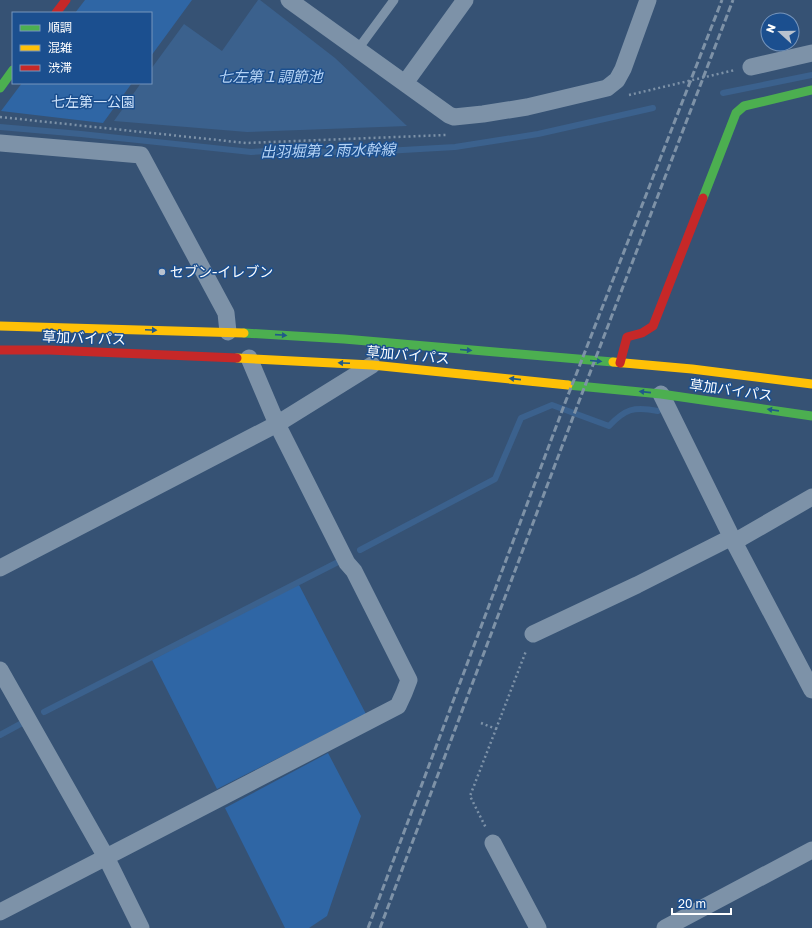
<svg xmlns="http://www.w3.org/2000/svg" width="812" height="928" font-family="'Golos Text','Noto Sans JP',sans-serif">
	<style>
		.green { fill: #2f66a5 }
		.water { fill: #3b618d }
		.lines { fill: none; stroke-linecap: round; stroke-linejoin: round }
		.stream { stroke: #3b618d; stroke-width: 6 }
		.path { stroke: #7d92a8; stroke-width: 2.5; stroke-dasharray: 2 3; stroke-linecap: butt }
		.lane { stroke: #7d92a8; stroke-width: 9 }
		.street { stroke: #7d92a8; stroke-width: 17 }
		.fast { stroke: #4caf50; stroke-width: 9 }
		.slow { stroke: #ffc107; stroke-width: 9 }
		.jam { stroke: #c62828; stroke-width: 9 }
		.rail { stroke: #7e92a7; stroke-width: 3; stroke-dasharray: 7 3; stroke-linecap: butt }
		.oneway { fill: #205989 }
		.poi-dot { fill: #b9c2ce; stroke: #1b4f8f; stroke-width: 1.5 }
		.labels { text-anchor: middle; stroke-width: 3; stroke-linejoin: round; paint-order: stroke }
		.park-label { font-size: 14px; fill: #cfe3fa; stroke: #1b4f8f }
		.poi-label { font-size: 14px; fill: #fff; stroke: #1b4f8f; text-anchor: start }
		.street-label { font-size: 14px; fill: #fff; stroke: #1b4f8f }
		.water-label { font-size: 15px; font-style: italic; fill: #b5d3f5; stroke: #1b4f8f }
	</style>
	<rect width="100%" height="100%" fill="#365274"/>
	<path class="green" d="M85,0h107l-41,56v-43h-76z
		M22,83h110l-29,40 -102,-12z
		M298,583l68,131 -149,75 -65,-129z
		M328,753l33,63 -34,100 -18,12h-24l-60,-120z"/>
	<path class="water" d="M258,0h2l75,58 72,68 -160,6 -133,-11 27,-38h10v-14l33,-45 38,27z"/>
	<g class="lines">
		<path class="stream" d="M723,93l89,-18
			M0,127l81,7 170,18 33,-2 2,2h82l87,-5 83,-13 115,-26
			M360,550l135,-71 26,-61 31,-13 57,21c16,-17 25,-20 49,-15
			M44,712l296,-151
			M0,735l24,-13"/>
		<path class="path" d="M629,95l106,-25
			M0,117l246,26 200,-8
			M481,723l15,6 -26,67 16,32
			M496,729l30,-78"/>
		<path class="lane" d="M358,49l36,-49"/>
		<path class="street" d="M289,0l160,115 5,2 29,-3 44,-7 80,-19 10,-8 6,-11 25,-69
			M751,67l61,-14
			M405,83l60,-83
			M0,143l141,12 85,158 2,19
			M661,394l73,148 78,148
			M734,542l78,-45
			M0,568l277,-144 95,-59
			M533,634l104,-49 95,-48
			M0,670l106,187 35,71
			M493,843l45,85
			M0,912l398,-206 6,-13 5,-13 -55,-109 -7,-8 -70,-139 -28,-66
			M665,928l147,-78"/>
		<path class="fast" d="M0,88l13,-18
			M703,198l33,-85 8,-7 68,-16
			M244,333l100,6 269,23
			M568,385l93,9 151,22"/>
		<path class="slow" d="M0,326l244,7
			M237,358l135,7 196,20
			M613,362l79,7 120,15"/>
		<path class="jam" d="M56,13l10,-13
			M0,350h49l188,8
			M620,363l7,-26 15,-4 11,-7 50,-128"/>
		<path class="rail" d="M368,928l197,-525 157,-403
			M380,928l198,-524 155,-404"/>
	</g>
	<defs><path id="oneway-solid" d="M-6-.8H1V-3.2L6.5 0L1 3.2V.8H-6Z"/></defs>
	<g class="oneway">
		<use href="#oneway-solid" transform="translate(151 330) rotate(2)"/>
		<use href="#oneway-solid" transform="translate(281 335) rotate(4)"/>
		<use href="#oneway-solid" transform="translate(466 350) rotate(5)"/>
		<use href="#oneway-solid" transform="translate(596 361) rotate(5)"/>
		<use href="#oneway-solid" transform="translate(344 363) rotate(-177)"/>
		<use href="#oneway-solid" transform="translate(515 379) rotate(-174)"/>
		<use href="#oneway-solid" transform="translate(645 392) rotate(-174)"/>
		<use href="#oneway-solid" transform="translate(773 410) rotate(-172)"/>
	</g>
	<circle class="poi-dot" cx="162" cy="272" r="4"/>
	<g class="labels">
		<g class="park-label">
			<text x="93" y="107">七左第一公園</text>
		</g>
		<g class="poi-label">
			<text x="170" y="277">セブン-イレブン</text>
		</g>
		<g class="street-label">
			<text transform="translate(84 338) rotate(2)" y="5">草加バイパス</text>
			<text transform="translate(408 355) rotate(5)" y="5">草加バイパス</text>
			<text transform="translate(731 390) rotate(8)" y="5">草加バイパス</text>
		</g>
		<g class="water-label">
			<text x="270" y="82">七左第１調節池</text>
			<text transform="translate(328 151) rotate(-1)" y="5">出羽堀第２雨水幹線</text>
		</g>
	</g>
	<rect x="12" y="12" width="140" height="72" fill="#1b4f8f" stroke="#7695bc"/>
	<rect x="20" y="25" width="20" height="6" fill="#4caf50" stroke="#7695bc"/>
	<text x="48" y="32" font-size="12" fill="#ffffff">順調</text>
	<rect x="20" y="45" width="20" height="6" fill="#ffc107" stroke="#7695bc"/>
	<text x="48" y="52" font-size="12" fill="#ffffff">混雑</text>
	<rect x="20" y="65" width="20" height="6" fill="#c62828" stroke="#7695bc"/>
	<text x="48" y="72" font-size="12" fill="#ffffff">渋滞</text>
	<g transform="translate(780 32) rotate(291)"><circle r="19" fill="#1b4f8f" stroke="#7695bc"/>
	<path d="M0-3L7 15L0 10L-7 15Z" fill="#b9c2ce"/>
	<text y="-6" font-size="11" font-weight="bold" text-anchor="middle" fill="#ffffff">N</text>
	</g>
	<path d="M672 908v6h59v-6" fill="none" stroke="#ffffff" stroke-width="2"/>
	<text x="678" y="908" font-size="12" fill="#ffffff" stroke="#1b4f8f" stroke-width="3" paint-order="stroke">20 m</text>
</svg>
